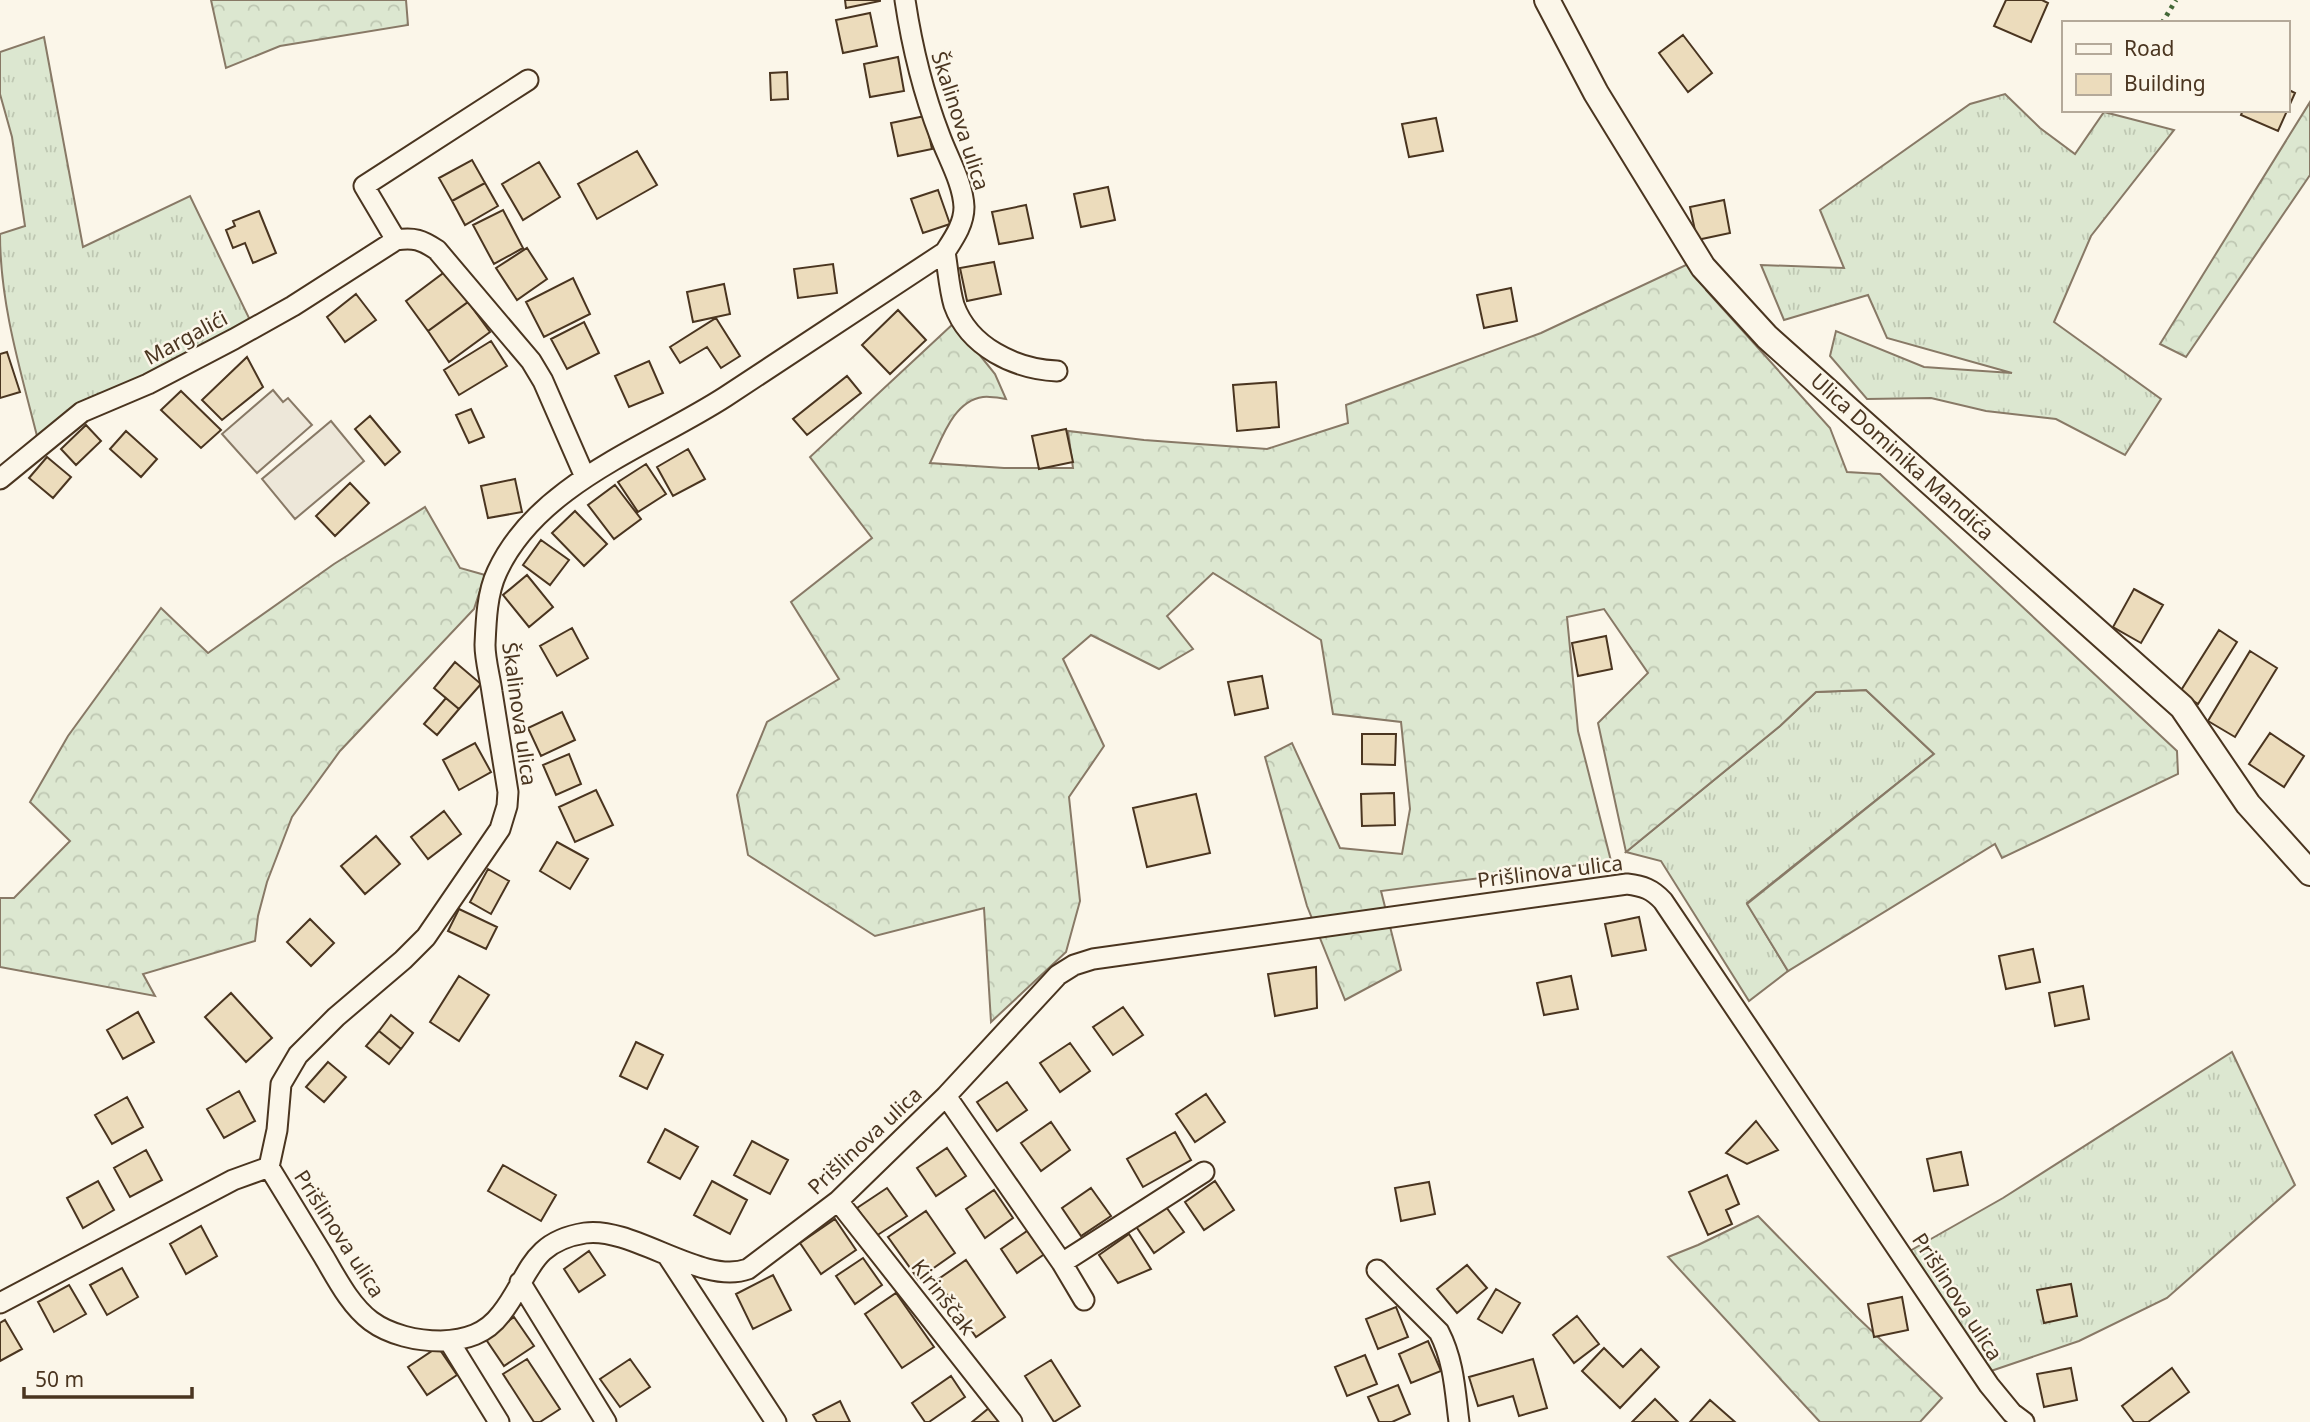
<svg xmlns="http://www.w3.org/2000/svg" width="2310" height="1422" font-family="'Noto Sans',sans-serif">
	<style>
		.grass { fill: url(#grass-tufts); stroke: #887966; stroke-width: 2 }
		.forest { fill: url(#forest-crowns); stroke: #887966; stroke-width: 2 }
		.parking { fill: #ede7d9; stroke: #887966; stroke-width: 2 }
		.building { fill: #ecdcbc; stroke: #4a3520; stroke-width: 2 }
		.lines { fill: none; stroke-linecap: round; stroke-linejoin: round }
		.minor-casing { stroke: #4a3520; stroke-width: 23 }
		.tertiary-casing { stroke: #4a3520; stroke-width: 28 }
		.minor { stroke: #fbf6e9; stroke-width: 19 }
		.tertiary { stroke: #fbf6e9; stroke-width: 24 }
		.hedge { stroke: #436837; stroke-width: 5; stroke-dasharray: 3.5 5; stroke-linecap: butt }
		.labels { text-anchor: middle; stroke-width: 5; stroke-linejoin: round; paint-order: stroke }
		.street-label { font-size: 21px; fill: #4a3520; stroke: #fbf6e9 }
	</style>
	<defs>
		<pattern id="grass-tufts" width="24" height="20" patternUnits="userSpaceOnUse" patternTransform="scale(1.75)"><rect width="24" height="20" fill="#dce7d0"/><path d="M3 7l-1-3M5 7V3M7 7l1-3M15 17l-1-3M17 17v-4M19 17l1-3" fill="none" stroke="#bec7b2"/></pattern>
		<pattern id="forest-crowns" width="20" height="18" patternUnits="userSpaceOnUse" patternTransform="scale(1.75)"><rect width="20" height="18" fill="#dce7d0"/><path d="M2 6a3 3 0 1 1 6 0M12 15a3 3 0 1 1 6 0" fill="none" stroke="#bec7b2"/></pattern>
	</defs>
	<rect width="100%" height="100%" fill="#fbf6e9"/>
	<path class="grass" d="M44,37l39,210 107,-51 60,124 -54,31 -76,36 -35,13 -48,36c-17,-67 -37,-133 -37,-202l25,-8 -13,-89 -12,-43v-42z
		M2005,94l35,34 35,26 29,-42 70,18 -83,106 -37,86 107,77 -36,56 -69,-36 -70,-8 -55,-13 -64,1 -37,-43 6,-25 88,36 88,6 -125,-35 -19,-43 -84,25 -23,-55 83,3 -24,-58 150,-106z
		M1866,690l68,64 -187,149 41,68 -39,30 -88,-140 -35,-9 154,-126 36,-34z
		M2232,1052l63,133 -128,113 -88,43 -91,31 -80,-120 95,-54z"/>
	<path class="forest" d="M211,0h195l2,25 -128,21 -54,22z
		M2310,102v73l-124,182 -26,-13z
		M1703,257l3,33 124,138 17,44 33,2 297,277 1,23 -176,84 -7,-14 -207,127 -41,-67 187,-150 -68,-64 -50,2 -36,34 -154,126 -28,-129 50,-50 -44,-64 -37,8 11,114 33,130 -230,30 20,79 -56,30 -38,-94 -42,-149 27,-14 48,105 62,6 8,-45 -9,-87 -68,-8 -12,-74 -108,-67 -46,43 26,33 -34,20 -68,-34 -28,24 41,87 -35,51 11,104 -14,51 -75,70 -7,-114 -109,28 -127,-81 -11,-60 30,-73 72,-43 -48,-77 81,-64 -62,-81 144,-134 41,51 11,25c-7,-1 -16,-3 -23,-2 -30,4 -41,42 -53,66l74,5h69l-5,-37 76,9 123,9 81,-26 -2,-18 195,-72z
		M425,507l35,61 25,7 -11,34 -134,142 -48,66 -25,65 -9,34 -3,25 -112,33 12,22 -155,-29v-69h14l56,-57 -40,-39 38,-66 93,-128 47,45 126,-89z
		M1758,1216l98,100 86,82 -22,24h-100l-152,-165 30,-12z"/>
	<path class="parking" d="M273,390l10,12 5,-4 24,27 -55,48 -35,-39z
		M331,421l33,40 -69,58 -33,-40z"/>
	<path class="building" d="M845,0h35v1l-34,7z
		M2006,0h36l6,3 -17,39 -37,-16z
		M870,13l7,33 -34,7 -7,-33z
		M1683,35l29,38 -24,19 -29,-39z
		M898,57l6,34 -34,6 -6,-33z
		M787,72l1,27 -17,1 -1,-27z
		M2287,89l8,4 -17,38 -37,-16 2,-5h44z
		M925,116l7,33 -34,7 -7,-33z
		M1436,118l7,33 -34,6 -7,-33z
		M637,151l20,34 -60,34 -19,-35z
		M472,160l13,23 -33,18 -13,-23z
		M539,162l21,35 -37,23 -21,-36z
		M485,183l13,23 -33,19 -13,-24z
		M1108,187l7,33 -34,7 -7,-33z
		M938,190l12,34 -27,9 -12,-34z
		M1724,200l6,33 -33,7 -7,-33z
		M1026,205l7,33 -34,6 -7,-32z
		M503,210l20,38 -29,16 -21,-39z
		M259,211l17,42 -23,10 -8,-20 -12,5 -7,-18 9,-4 -2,-5z
		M527,248l20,31 -30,21 -21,-32z
		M994,262l7,32 -34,7 -7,-33z
		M833,264l4,29 -39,5 -4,-29z
		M446,271l22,31 -40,29 -22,-30z
		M573,278l17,36 -46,23 -18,-35z
		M724,284l6,30 -37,8 -6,-30z
		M1511,288l6,33 -33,7 -7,-33z
		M356,294l20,26 -31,22 -18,-25z
		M468,302l22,30 -41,30 -21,-31z
		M898,310l28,30 -36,34 -28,-29z
		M716,318l24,38 -19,12 -14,-21 -27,16 -10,-16z
		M584,322l15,31 -32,16 -16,-30z
		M491,341l16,25 -48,29 -15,-25z
		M7,352l13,40 -20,6v-44z
		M247,357l16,30 -41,33 -20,-20z
		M649,361l14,32 -34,14 -14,-31z
		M847,376l14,17 -54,42 -14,-16z
		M1276,382l3,45 -42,4 -4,-46z
		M181,391l40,39 -20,18 -40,-38z
		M471,409l13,28 -15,6 -13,-28z
		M370,416l30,36 -15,13 -30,-36z
		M86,425l15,16 -25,24 -15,-16z
		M1066,429l7,33 -34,7 -7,-33z
		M126,431l31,28 -16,18 -31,-28z
		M688,449l17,30 -32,17 -16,-29z
		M47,457l24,20 -18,21 -24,-20z
		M646,464l20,30 -28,18 -20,-30z
		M515,479l7,33 -34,6 -7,-32z
		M350,483l19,20 -34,33 -19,-20z
		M615,485l26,34 -27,20 -26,-34z
		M575,511l32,33 -23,22 -32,-33z
		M541,540l28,20 -19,25 -27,-20z
		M527,575l26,32 -24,20 -26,-32z
		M2134,589l29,16 -22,38 -28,-16z
		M572,628l16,30 -31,18 -17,-30z
		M2219,630l18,12 -39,62 -18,-12z
		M1606,636l6,33 -34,7 -6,-33z
		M2250,651l27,17 -42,69 -27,-16z
		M455,662l26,22 -22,25 -25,-21z
		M1262,676l6,32 -33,7 -7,-33z
		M446,698l13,11 -22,26 -13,-11z
		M562,712l13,28 -34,16 -13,-28z
		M2270,733l34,23 -20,31 -35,-23z
		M1362,734h34l-1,31 -33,-1z
		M475,743l16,29 -32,18 -16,-30z
		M569,754l12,30 -25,11 -13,-30z
		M596,790l17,35 -38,17 -16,-35z
		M1394,793l1,32 -33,1 -1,-32z
		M1196,794l14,59 -63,14 -14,-59z
		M444,811l17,23 -33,25 -17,-22z
		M376,836l24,28 -35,30 -24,-28z
		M557,842l31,17 -18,30 -30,-18z
		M488,869l21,12 -18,33 -21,-12z
		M459,909l38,18 -11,22 -38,-18z
		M1639,917l7,33 -34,6 -7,-32z
		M310,919l24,24 -23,23 -24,-24z
		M2033,949l7,33 -34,7 -7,-33z
		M1316,967l1,41 -42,8 -7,-42z
		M459,976l30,19 -30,46 -29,-19z
		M1571,976l7,33 -34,6 -7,-32z
		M2083,986l6,33 -34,7 -6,-33z
		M231,993l41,45 -26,24 -41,-45z
		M1123,1007l20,28 -30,20 -20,-28z
		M138,1012l16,30 -31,17 -16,-29z
		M391,1015l22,18 -12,16 -22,-18z
		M379,1031l22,18 -12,15 -23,-18z
		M636,1042l27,13 -16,34 -27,-13z
		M1070,1043l20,28 -30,21 -20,-29z
		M328,1062l18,15 -22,25 -18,-15z
		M1007,1082l20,28 -30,21 -20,-29z
		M239,1091l16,30 -31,17 -17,-29z
		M1206,1094l19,28 -30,20 -19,-28z
		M127,1097l16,30 -31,17 -17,-29z
		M1756,1121l22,29 -31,14 -21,-11z
		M1051,1122l19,28 -29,21 -20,-28z
		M665,1129l33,18 -18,32 -32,-17z
		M1175,1132l16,28 -48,27 -16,-28z
		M752,1141l36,19 -18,34 -36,-19z
		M947,1148l19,28 -30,20 -19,-28z
		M146,1150l16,30 -32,17 -16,-29z
		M1961,1152l7,33 -34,6 -7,-32z
		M503,1165l53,30 -15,26 -53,-30z
		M1727,1175l12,29 -13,6 6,14 -24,11 -19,-43z
		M98,1181l16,29 -31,18 -16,-30z
		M712,1181l35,19 -17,34 -36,-19z
		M1215,1181l19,29 -30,20 -19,-28z
		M1429,1182l6,32 -34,7 -6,-33z
		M887,1188l20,28 -31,20 -19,-28z
		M1091,1188l20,28 -30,20 -19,-28z
		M994,1190l19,28 -28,20 -19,-29z
		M1164,1204l20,28 -30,21 -19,-28z
		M926,1211l29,42 -37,26 -30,-42z
		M835,1219l21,31 -35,24 -21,-31z
		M201,1226l16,30 -31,18 -16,-30z
		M1030,1229l16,24 -29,20 -16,-24z
		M1129,1234l22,35 -33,14 -19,-28z
		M589,1251l16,24 -26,17 -15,-23z
		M863,1258l19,27 -27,19 -19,-28z
		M966,1260l39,57 -29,20 -39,-57z
		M1467,1265l20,23 -30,25 -20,-24z
		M122,1268l16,29 -31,18 -17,-30z
		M773,1275l18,35 -38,19 -17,-35z
		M2071,1284l6,32 -33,7 -7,-33z
		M69,1285l17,29 -32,18 -16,-30z
		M1496,1289l24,14 -18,30 -24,-14z
		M896,1293l38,54 -32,21 -37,-54z
		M1902,1297l6,33 -34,7 -6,-33z
		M1396,1307l12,30 -30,12 -12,-30z
		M1577,1316l22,28 -25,19 -21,-28z
		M514,1317l20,29 -30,20 -19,-28z
		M5,1320l17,29 -22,12v-38z
		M1428,1341l13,30 -30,12 -12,-29z
		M438,1347l19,28 -30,20 -19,-28z
		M1604,1348l19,19 18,-18 18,18 -39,41 -38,-37z
		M1365,1355l12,29 -30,12 -12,-29z
		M527,1359l33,50 -20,13h-6l-31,-48z
		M630,1359l20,28 -30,20 -20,-28z
		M1533,1359l14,49 -28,8 -6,-20 -35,10 -9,-29z
		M1051,1360l29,46 -26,16 -29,-46z
		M2071,1368l6,32 -33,7 -7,-33z
		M2172,1368l17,24 -41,30h-14l-12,-16z
		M951,1376l14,21 -36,25h-4l-13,-19z
		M1398,1385l12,29 -18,8h-13l-11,-25z
		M1655,1399l23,23h-46z
		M1710,1400l25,22h-45z
		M840,1401l10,21h-33l-4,-7z
		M989,1408l11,14h-28z"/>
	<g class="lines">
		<g class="minor-casing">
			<path id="minor" d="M396,240l-32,-54 164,-106
				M945,252c3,17 4,36 9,53 15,42 61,64 103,66
				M0,479l82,-67 66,-28 86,-45 59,-33 103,-66c18,-3 26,0 41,10l94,111 12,20 42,96
				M946,1096l116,167 22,37
				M269,1167l8,-37 4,-46 17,-29 38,-38 67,-57 23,-23 74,-108 7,-23 1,-14c-5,-33 -11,-67 -16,-100 -2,-15 -7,-32 -7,-47 1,-24 2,-52 12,-73 40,-88 152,-126 228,-175l220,-145c9,-14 19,-28 19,-45 -1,-24 -16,-49 -24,-71 -17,-44 -28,-89 -35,-136
				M838,1201l174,221
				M667,1255l109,167
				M1062,1263l142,-91
				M1377,1270l62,62c15,29 16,59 20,90
				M520,1282l86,140
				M0,1303l233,-123 36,-13c18,30 37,60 55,90 13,22 26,48 47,64 19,14 46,20 70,20 25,-1 45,-7 60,-27 29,-36 27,-72 84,-81 48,-7 117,53 163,36l90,-68 108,-105 112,-121 16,-10 19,-6 534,-75c16,2 25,5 36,17l326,484 23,28 12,9
				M449,1341l50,81"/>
		</g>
		<g class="tertiary-casing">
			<path id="tertiary" d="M1547,0l49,93 107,174 64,70 415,370 66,97 62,69"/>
		</g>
		<use href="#minor" class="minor"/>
		<use href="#tertiary" class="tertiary"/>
		<path class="hedge" d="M2162,23l14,-23"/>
	</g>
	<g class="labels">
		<g class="street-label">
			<text transform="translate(960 121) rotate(72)" y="7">Škalinova ulica</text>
			<text transform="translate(186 338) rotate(-28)" y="7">Margalići</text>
			<text transform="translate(1902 457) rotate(42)" y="7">Ulica Dominika Mandića</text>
			<text transform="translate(519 714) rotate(82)" y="7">Škalinova ulica</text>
			<text transform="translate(1550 872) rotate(-7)" y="7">Prišlinova ulica</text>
			<text transform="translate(865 1141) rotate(-43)" y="7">Prišlinova ulica</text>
			<text transform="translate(339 1234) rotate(57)" y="7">Prišlinova ulica</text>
			<text transform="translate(943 1297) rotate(52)" y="7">Kirinščak</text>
			<text transform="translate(1957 1297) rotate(57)" y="7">Prišlinova ulica</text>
		</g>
	</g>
	<rect x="2062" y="21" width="228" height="91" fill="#fbf6e9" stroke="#b4a999" stroke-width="2"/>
	<rect x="2076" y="44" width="35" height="10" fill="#fbf6e9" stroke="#b4a999" stroke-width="2"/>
	<text x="2124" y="56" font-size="21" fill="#4a3520">Road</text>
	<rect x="2076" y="74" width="35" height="21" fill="#ecdcbc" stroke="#b4a999" stroke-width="2"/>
	<text x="2124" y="91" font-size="21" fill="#4a3520">Building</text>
	<path d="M24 1387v10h168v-10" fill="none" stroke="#4a3520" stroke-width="3.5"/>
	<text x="35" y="1387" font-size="21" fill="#4a3520" stroke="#fbf6e9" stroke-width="5" paint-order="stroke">50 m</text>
</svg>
